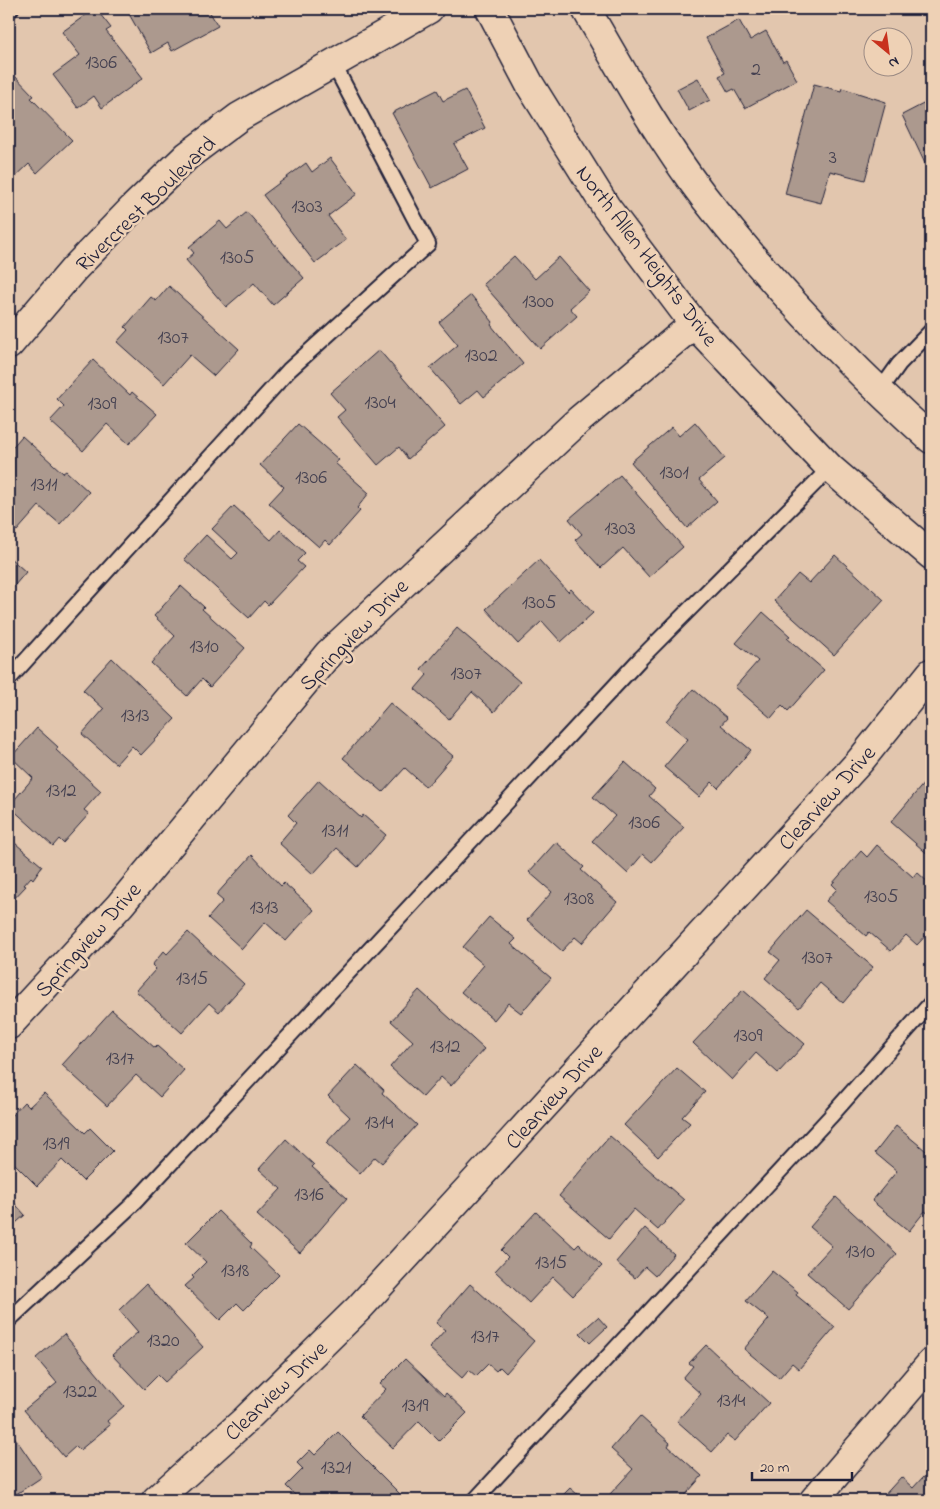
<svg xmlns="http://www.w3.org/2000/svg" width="940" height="1509" font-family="'Indie Flower',sans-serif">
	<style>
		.building { fill: #ac998e; stroke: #22223b }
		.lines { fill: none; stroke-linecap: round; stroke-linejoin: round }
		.service-casing { stroke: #22223b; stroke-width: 18 }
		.minor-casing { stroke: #22223b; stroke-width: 31 }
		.tertiary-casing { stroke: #22223b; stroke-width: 31 }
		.secondary-casing { stroke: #22223b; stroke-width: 31 }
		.service { stroke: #eed1b5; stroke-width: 14 }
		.minor { stroke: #eed1b5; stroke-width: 28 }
		.tertiary { stroke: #eed1b5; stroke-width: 28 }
		.secondary { stroke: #eed1b5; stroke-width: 28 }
		.labels { text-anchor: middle; stroke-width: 5; stroke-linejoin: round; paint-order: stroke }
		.number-label { font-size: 20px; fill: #444050 }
		.street-label { font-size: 22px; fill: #22223b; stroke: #eed1b5 }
	</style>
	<rect width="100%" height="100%" fill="#e2c6ae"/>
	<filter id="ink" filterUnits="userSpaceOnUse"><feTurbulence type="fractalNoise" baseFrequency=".02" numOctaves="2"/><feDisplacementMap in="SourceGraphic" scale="10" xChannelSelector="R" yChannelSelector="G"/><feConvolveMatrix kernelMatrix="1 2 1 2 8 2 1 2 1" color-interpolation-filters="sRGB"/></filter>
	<g filter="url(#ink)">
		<path class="building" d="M94,9h2l15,19 -5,3 37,47 -41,30 -8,-12 -16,12 -25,-33 27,-20 -18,-23z
			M139,9h69l10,17 -46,25 -4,-8 -17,10 -22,-39z
			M739,20l11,20 16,-9 17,31 3,-2 11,20 -52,28 -11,-19 -6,3 -9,-16 6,-3 -19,-35z
			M13,74l21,22 -3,2 41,42 -35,33 -8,-9 -19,18 -1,-104z
			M698,78l12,22 -21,11 -12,-22z
			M814,84l27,7 1,-3 44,14 -21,78 -35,-9 -9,32 -36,-9z
			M437,90l6,11 22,-11 20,38 -31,16 14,25 -36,19 -40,-75z
			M931,100v73l-1,1 -28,-59z
			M330,158l27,36 -29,22 18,24 -31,23 -52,-68 43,-32 6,9z
			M247,212l57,66 -31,27 -19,-22 -28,24 -40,-47 8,-7 -5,-6 31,-26 7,8z
			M514,256l21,23 24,-22 30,34 -19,17 7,8 -37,33 -57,-65z
			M169,286l70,63 -25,27 -24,-21 -26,29 -47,-42 11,-12 -3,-3 26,-30 5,4z
			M471,295l22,27 -2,3 32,39 -39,33 -6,-7 -17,14 -31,-36 28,-23 -19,-23z
			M379,350l66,77 -37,32 -9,-12 -21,18 -41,-48 8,-7 -15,-17z
			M93,360l37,35 2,-3 25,22 -28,30 -22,-20 -24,27 -33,-30 14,-15 -7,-7z
			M695,422l30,36 -26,22 18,21 -30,27 -56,-66 41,-35 7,9z
			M298,424l41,36 -4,3 34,30 -12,15 3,3 -30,34 -5,-5 -6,7 -50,-44 15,-16 -24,-22z
			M22,436l41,37 3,-2 23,21 -29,32 -21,-18 -22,25 -8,-7v-73z
			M620,475l63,72 -34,30 -26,-29 -22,20 -26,-28 7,-6 -13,-15z
			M234,506l37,34 9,-10 25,23 -8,8 7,6 -36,38 -4,-4 -15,17 -65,-59 22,-24 26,24 6,-6 -26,-24z
			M835,555l49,45 -50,55 -60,-54 24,-27 11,9z
			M9,557l17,15 -17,20z
			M539,560l29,32 3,-3 22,24 -32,29 -19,-21 -24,23 -32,-35z
			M181,586l23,21 -2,2 43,39 -35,39 -8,-8 -15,17 -36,-33 24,-27 -21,-20z
			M763,612l27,24 -3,2 37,32 -36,41 -6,-6 -11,13 -36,-31 23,-26 -22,-18z
			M457,628l63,54 -26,30 -22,-20 -23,27 -34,-30 12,-14 -6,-6z
			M112,658l63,61 -34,36 -9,-9 -16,18 -34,-30 22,-25 -21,-19z
			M693,689l34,29 -6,7 30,25 -33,38 -6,-6 -13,15 -35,-30 24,-28 -22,-18z
			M390,703l63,53 -27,31 -21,-19 -22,24 -40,-34z
			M37,728l21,19 -2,3 45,41 -17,19 5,4 -26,29 -4,-4 -6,7 -44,-40 24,-28 -22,-21z
			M625,762l30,27 -6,7 35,31 -32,35 -9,-8 -16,19 -35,-32 23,-25 -22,-19z
			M931,775v82l-40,-35z
			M319,780l42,38 2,-3 23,20 -28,32 -21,-19 -24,26 -34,-31 17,-20 -8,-8z
			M9,838l33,28 -9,13 -2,-2 -7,8 2,1 -17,18z
			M556,842l28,25 -3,3 36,32 -35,41 -7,-6 -13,14 -35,-31 25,-28 -23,-20z
			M877,845l36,32 4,-5 14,13v45l-14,15 -11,-10 -15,16 -22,-19 -3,4 -40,-35 11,-12 -5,-5 29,-33 6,6z
			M252,855l29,31 3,-3 30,27 -28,31 -21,-19 -23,27 -34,-31 15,-17 -7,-6z
			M806,910l67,57 -30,36 -23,-20 -21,25 -34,-30 15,-18 -10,-8z
			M489,917l27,22 -5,5 40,34 -30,35 -13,-10 -14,17 -33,-28 23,-27 -21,-18z
			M188,932l56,52 -25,28 -10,-9 -27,30 -46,-42 20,-22 -4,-4 12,-14 3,3z
			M419,990l65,59 -33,37 -10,-9 -18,20 -33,-30 23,-26 -22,-20z
			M743,990l62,54 -27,29 -22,-20 -24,27 -39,-37z
			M112,1010l43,38 2,-2 27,24 -24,27 -24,-22 -29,31 -45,-41z
			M357,1065l27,25 -2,3 35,32 -35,38 -7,-6 -15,17 -34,-31 24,-26 -22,-21z
			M677,1068l28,24 -23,25 8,6 -32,34 -34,-32z
			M44,1093l41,40 5,-5 23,23 -30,30 -21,-21 -25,26 -28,-28v-40l15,-16 5,5z
			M896,1126l35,29v61l-6,-5 -16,20 -37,-30 25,-30 -22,-18z
			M610,1136l74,64 -26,30 -24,-21 -25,30 -50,-43z
			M286,1139l28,26 -2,2 35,31 -47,55 -43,-38 24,-26 -22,-20z
			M9,1197l16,18 -16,14z
			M836,1197l61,57 -49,55 -41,-36 25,-27 -22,-19z
			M218,1211l34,33 -2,3 29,28 -35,35 -7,-7 -17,17 -35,-34 9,-8 -2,-2 14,-14 -20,-19z
			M536,1212l39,36 4,-4 23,22 -29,30 -20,-19 -24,26 -34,-32 13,-14 -7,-7z
			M645,1228l29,26 -19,22 -10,-9 -10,11 -19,-16z
			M772,1271l26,21 -2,3 39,32 -36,42 -7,-6 -13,15 -35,-29 25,-30 -23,-18z
			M146,1284l57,63 -38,35 -7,-7 -14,14 -32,-34 26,-23 -19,-22z
			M470,1284l64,57 -28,32 -6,-6 -4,4 -8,-7 -12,12 -7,-6 -7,8 -33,-30 16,-18 -9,-7z
			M598,1317l9,10 -17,16 -10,-10z
			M64,1334l60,72 -17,15 3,4 -30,25 -4,-4 -12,11 -40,-47 33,-27 -21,-25z
			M706,1345l63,58 -34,38 -8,-6 -15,17 -35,-31 24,-27 -18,-16 10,-12 -4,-3z
			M405,1359l39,37 2,-3 21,20 -28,28 -20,-20 -26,27 -33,-32 26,-27 -6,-5z
			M640,1416l30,27 -2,3 34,30 -21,24h-64l-7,-6 23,-25 -22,-20z
			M9,1429l33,48 -33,22z
			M338,1432l68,68h-106l-14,-14 17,-17 -6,-6 13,-13 5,5z
			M901,1477l12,11 10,-11 8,7v16h-51z
			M570,1488l14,12h-26z"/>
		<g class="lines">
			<g class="service-casing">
				<path id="service" d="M9,11l2,-2
					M879,392l20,-28 32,-33
					M9,679l280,-309 139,-126 -95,-181
					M9,1320l124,-116 508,-546 189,-190
					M475,1500l355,-383 101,-114"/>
			</g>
			<g class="minor-casing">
				<path id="minor" d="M9,1025l111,-120 209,-252 250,-233 115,-96
					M156,1500l87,-78 116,-114 501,-547 71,-88
					M814,1500l117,-137"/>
			</g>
			<g class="tertiary-casing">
				<path id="tertiary" d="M9,345l65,-76 59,-61 54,-52 52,-39 190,-108"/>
			</g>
			<g class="secondary-casing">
				<path id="secondary" d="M490,9l40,76 76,122 88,117 136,144 101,87
					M586,9c37,64 73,129 118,188 68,88 145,168 227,242"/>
			</g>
			<use href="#service" class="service"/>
			<use href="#minor" class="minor"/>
			<use href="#tertiary" class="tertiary"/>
			<use href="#secondary" class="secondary"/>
		</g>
	</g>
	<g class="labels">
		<g class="number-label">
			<text x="101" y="68">1306</text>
			<text x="756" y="75">2</text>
			<text x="833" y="163">3</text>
			<text x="307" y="212">1303</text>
			<text x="237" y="263">1305</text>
			<text x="538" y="307">1300</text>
			<text x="173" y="343">1307</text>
			<text x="481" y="361">1302</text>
			<text x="380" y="408">1304</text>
			<text x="102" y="409">1309</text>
			<text x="674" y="478">1301</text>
			<text x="311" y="483">1306</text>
			<text x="44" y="490">1311</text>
			<text x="620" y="534">1303</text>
			<text x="539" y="608">1305</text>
			<text x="204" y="652">1310</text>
			<text x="466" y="679">1307</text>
			<text x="135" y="721">1313</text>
			<text x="61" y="796">1312</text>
			<text x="644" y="828">1306</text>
			<text x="335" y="836">1311</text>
			<text x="881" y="902">1305</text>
			<text x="579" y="904">1308</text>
			<text x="264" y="913">1313</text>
			<text x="817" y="963">1307</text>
			<text x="192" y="984">1315</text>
			<text x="748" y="1041">1309</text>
			<text x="445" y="1052">1312</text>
			<text x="120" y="1064">1317</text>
			<text x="379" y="1128">1314</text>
			<text x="56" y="1149">1319</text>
			<text x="309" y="1200">1316</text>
			<text x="860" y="1257">1310</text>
			<text x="551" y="1268">1315</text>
			<text x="235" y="1276">1318</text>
			<text x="485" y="1342">1317</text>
			<text x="163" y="1346">1320</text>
			<text x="80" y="1397">1322</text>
			<text x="731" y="1406">1314</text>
			<text x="415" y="1411">1319</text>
			<text x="336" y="1473">1321</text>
		</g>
		<g class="street-label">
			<text transform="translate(145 203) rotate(-44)" y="8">Rivercrest Boulevard</text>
			<text transform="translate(648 255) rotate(53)" y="8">North Allen Heights Drive</text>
			<text transform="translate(353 634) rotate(-46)" y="8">Springview Drive</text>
			<text transform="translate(826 797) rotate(-48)" y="8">Clearview Drive</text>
			<text transform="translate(87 939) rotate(-48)" y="8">Springview Drive</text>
			<text transform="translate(553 1096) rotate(-48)" y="8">Clearview Drive</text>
			<text transform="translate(275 1390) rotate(-44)" y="8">Clearview Drive</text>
		</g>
	</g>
	<rect width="940" height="1509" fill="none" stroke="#eed1b5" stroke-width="30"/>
	<rect x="15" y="15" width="910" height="1479" fill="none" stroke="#22223b" stroke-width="2" filter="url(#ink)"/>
	<g transform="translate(888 52) rotate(151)"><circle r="24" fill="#eed1b5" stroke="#9c8b84"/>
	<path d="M0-4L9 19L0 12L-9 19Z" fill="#c8321e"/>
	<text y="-8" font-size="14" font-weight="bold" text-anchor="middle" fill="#22223b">N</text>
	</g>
	<path d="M752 1472v8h100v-8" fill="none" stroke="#22223b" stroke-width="2.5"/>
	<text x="760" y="1472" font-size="15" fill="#22223b" stroke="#eed1b5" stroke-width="4" paint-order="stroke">20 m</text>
</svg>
